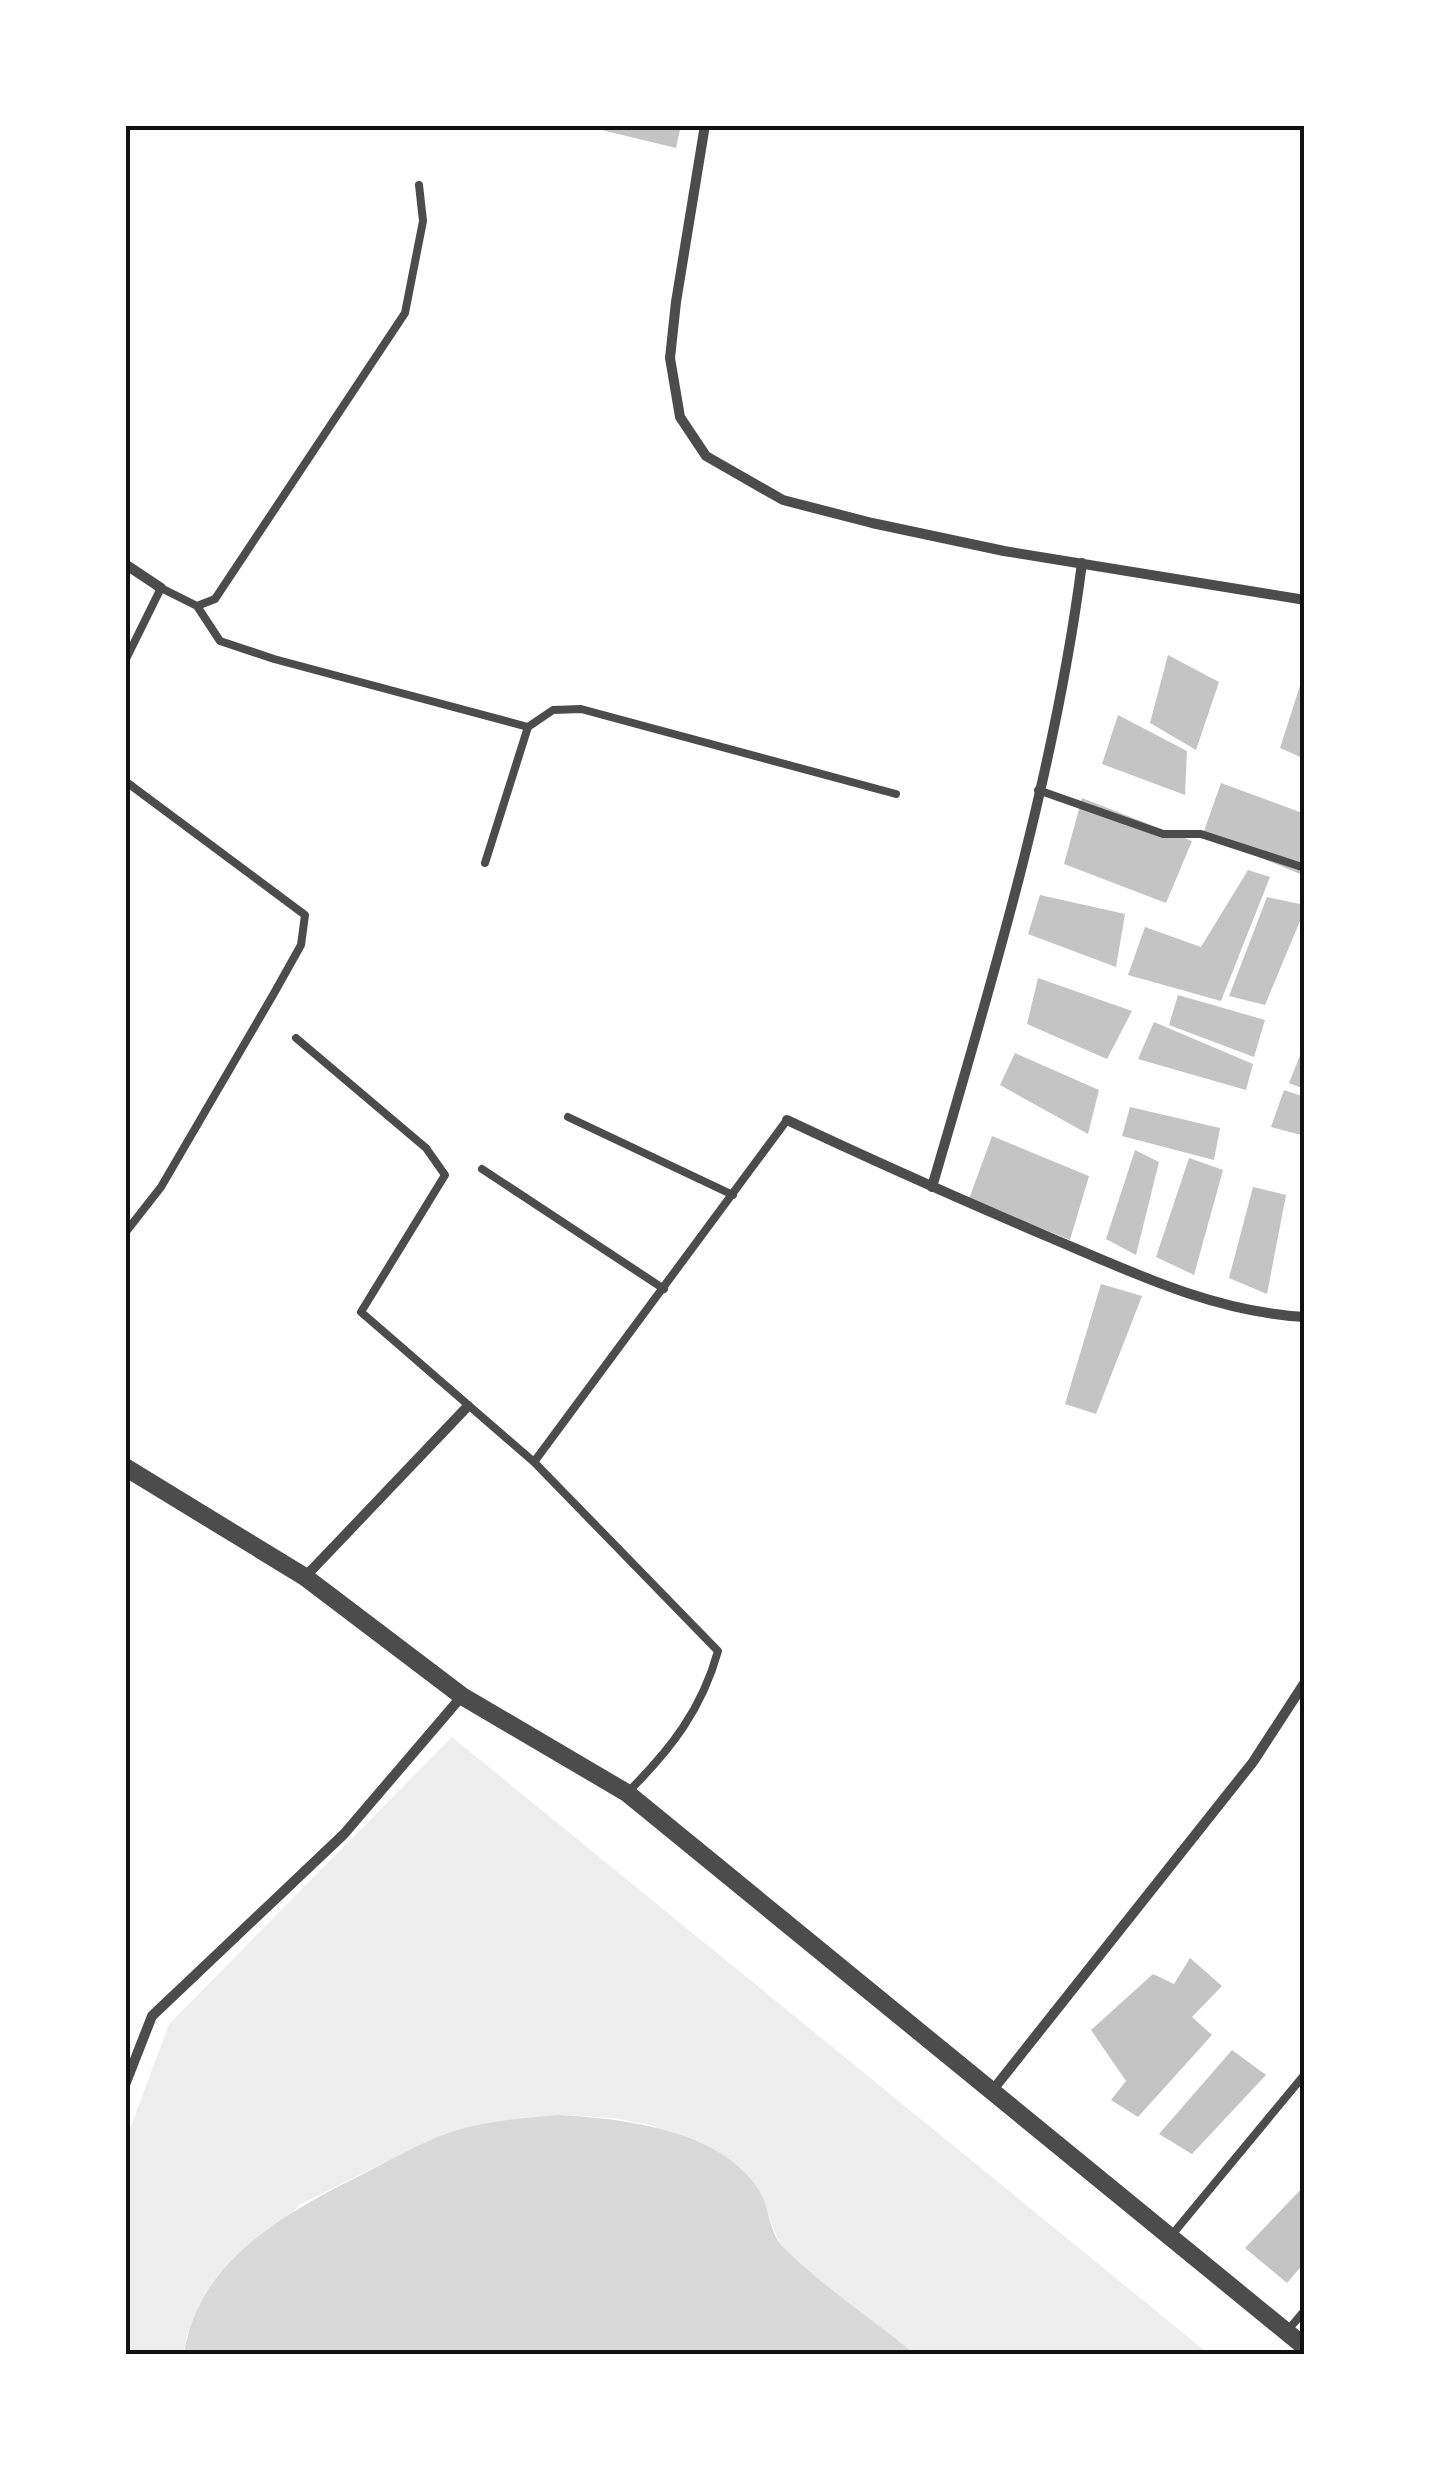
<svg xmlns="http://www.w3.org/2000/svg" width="1430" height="2479" font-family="'Space Grotesk',sans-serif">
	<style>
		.green { fill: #eee }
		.water { fill: #d9d9d9 }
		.building { fill: #c4c4c4 }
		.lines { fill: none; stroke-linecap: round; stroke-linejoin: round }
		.service { stroke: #4c4c4c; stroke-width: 8 }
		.minor { stroke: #4c4c4c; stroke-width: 10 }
		.tertiary { stroke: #4c4c4c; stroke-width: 18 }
		.neatline { fill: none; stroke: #111; stroke-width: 4 }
	</style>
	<rect width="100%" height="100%" fill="#fff"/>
	<path class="green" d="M452,1737l757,617h-319l-110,-109 -20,-52 -106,-67 -39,-8 -56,-3 -97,14 -32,11 -131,65 -112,129 -3,20h-59v-212l44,-118z"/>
	<path class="water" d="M559,2115c65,4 163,14 201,77 10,17 9,42 24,56 39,39 88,71 131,106h-731c14,-96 108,-145 187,-184 29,-15 58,-32 90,-41 32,-9 65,-11 98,-14z"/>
	<path class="building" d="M581,125h100l-5,23z
		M1168,655l51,27 -23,68 -46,-27z
		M1304,673h1v86l-25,-11z
		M1118,715l69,36 -2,44 -83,-31z
		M1221,783l84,31v62l-102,-42z
		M1082,798l110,43 -26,62 -102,-39z
		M1248,870l22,7 -49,124 -93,-26 17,-48 56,20z
		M1040,895l85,19 -9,53 -88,-33z
		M1267,897l38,8v4l-40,96 -36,-9z
		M1038,978l94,33 -25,48 -80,-35z
		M1178,995l87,25 -11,37 -85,-32z
		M1154,1022l99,42 -7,26 -108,-31z
		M1305,1043v46l-16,-6z
		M1015,1053l84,37 -11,44 -88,-49z
		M1284,1090l21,7v39l-34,-9z
		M1130,1107l90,21 -6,32 -92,-24z
		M992,1136l97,40 -19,64 -101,-41z
		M1135,1150l24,12 -23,93 -30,-16z
		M1189,1158l34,12 -29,105 -38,-18z
		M1253,1187l33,8 -19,99 -38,-16z
		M1101,1284l41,12 -46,118 -31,-10z
		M1190,1958l32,28 -30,31 20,18 -74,82 -27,-17 15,-19 -35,-51 62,-56 21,10z
		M1232,2050l34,25 -74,79 -33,-20z
		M1305,2185v77l-18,21 -42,-35z"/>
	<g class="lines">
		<path class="service" d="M1304,125l1,3
			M125,217l1,-3
			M197,606l23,35 54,18 254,68
			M125,661l36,-73 36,18 18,-7 190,-286 18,-92 -4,-36
			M125,781l180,134 -4,30 -28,50 -112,192 -36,46
			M1038,790l125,44h38l104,34
			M485,863l43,-136 25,-17 28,-1 315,85
			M296,1038l130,110 19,27 -84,137 173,150 184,189c-16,58 -47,98 -89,140
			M568,1117l165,78
			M482,1169l182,120
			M534,1462l253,-342
			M1171,2236l134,-162
			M1288,2330l17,-20"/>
		<path class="minor" d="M705,125l-29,177 -6,56 10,59 26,39 77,44 89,23 132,28 301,49
			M125,564l36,24
			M787,1120c87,41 175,80 264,118 82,35 164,74 254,79
			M932,1187c59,-202 123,-414 150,-624
			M305,1577l163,-171
			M125,2085l27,-69 192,-182 118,-138
			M992,2091l261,-329 52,-80"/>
		<path class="tertiary" d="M125,1467l180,110 157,119 165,97 678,554"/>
	</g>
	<rect width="1430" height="2479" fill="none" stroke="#ffffff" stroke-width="255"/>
	<rect x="128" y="128" width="1174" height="2224" class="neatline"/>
</svg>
